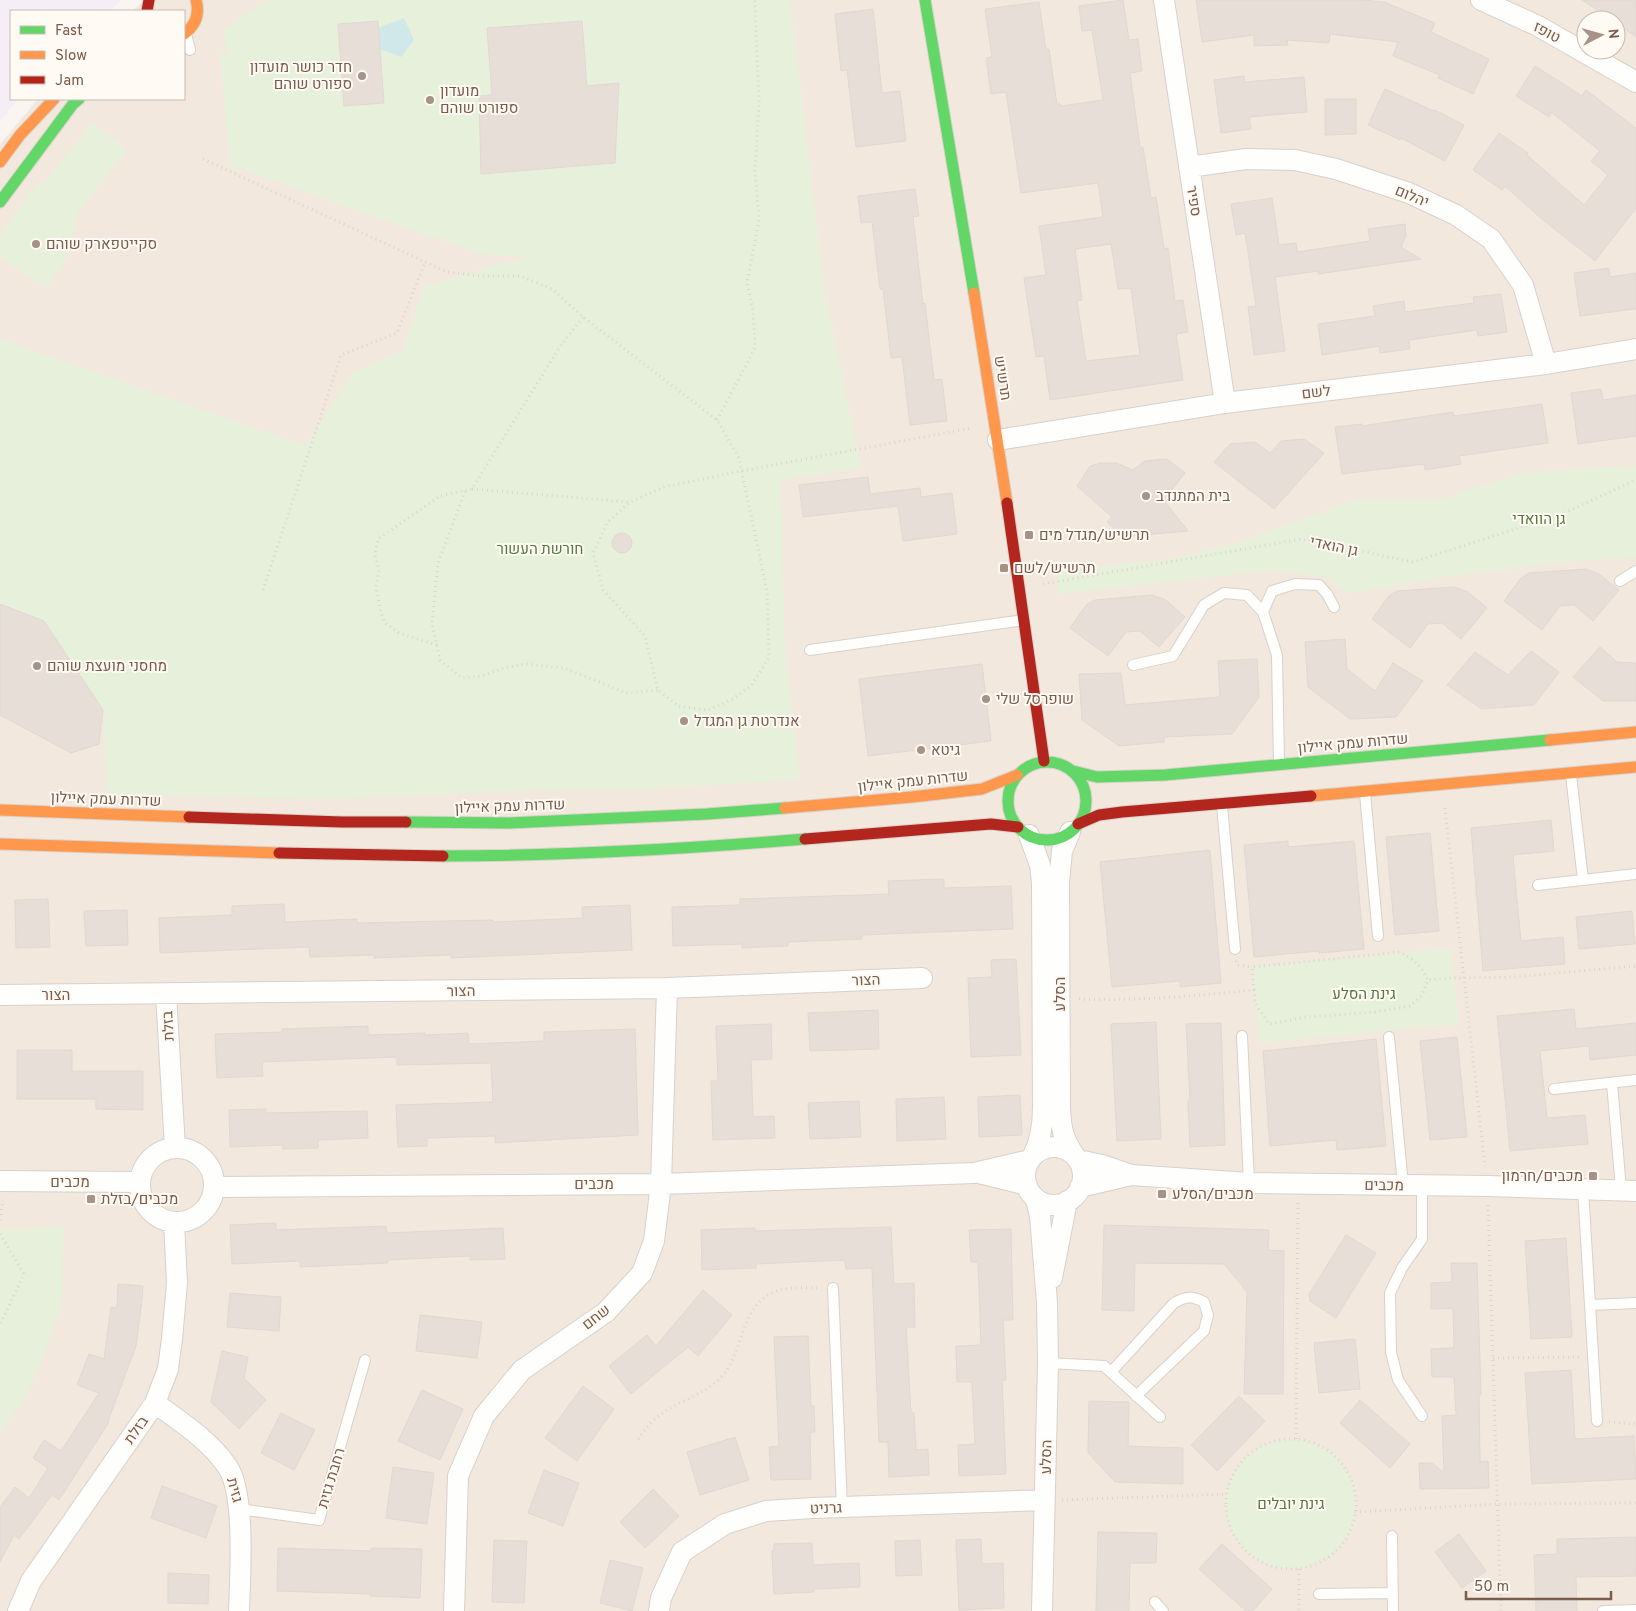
<svg xmlns="http://www.w3.org/2000/svg" width="1636" height="1611" font-family="Overpass,Heebo,sans-serif">
	<style>
		.residential { fill: #f2e8de; fill-rule: evenodd }
		.education { fill: #f6eef6 }
		.green { fill: #e7f0db }
		.water { fill: #d0e8ea }
		.building { fill: #e6ded7; stroke: #e2d8d2; fill-rule: evenodd }
		.lines { fill: none; stroke-linecap: round; stroke-linejoin: round }
		.lane-casing { stroke: #d7d1cb; stroke-width: 12 }
		.street-casing { stroke: #d7d1cb; stroke-width: 22 }
		.fast-casing { stroke: #d9d2cb; stroke-width: 13 }
		.slow-casing { stroke: #d9d2cb; stroke-width: 13 }
		.jam-casing { stroke: #d9d2cb; stroke-width: 13 }
		.path { stroke: #dcd5d0; stroke-width: 3; stroke-dasharray: 1 4; stroke-linecap: butt }
		.lane { stroke: #fefefd; stroke-width: 10 }
		.street { stroke: #fefefd; stroke-width: 20 }
		.fast { stroke: #63d668; stroke-width: 11 }
		.slow { stroke: #ff974d; stroke-width: 11 }
		.jam { stroke: #b3261e; stroke-width: 11 }
		.poi-dot { fill: #a69286; stroke: #fffaf3; stroke-width: 2 }
		.labels { text-anchor: middle; stroke-width: 4; stroke-linejoin: round; paint-order: stroke }
		.street-label { font-size: 15px; fill: #7a5c4d; stroke: #fffaf3 }
		.poi-label { font-size: 15px; fill: #7a5c4d; stroke: #fffaf3; text-anchor: start }
		.park-label { font-size: 15px; fill: #537a41; stroke: #fffaf3 }
	</style>
	<rect width="100%" height="100%" fill="#f9f5f0"/>
	<path class="residential" d="M146,0h1490v1611h-1636v-1467l38,-45h146v-88h-53zM1586,20h30v30h-30z"/>
	<path class="education" d="M0,0h122l-13,11h-98v88h7l-18,23z"/>
	<path class="green" d="M268,0h522l35,294 36,174 -81,12 5,168 15,131 -164,11h-99l-201,9 -229,-4 -4,-85 -57,-74 -46,-20v-277l305,107 48,-73 50,-23 21,-64 105,-30 -42,-1 -87,-29 -155,-56v-2l-14,1 -11,-114 7,-1 -4,-23z
		M92,123l35,27 -49,62 -8,39 -23,37 -47,-31v-21l36,-51 8,-1z
		M1636,466v92l-52,2 -142,17 -94,17 -23,-17 -52,-7 -215,24v-31l38,4 75,-8 66,-16 117,-43 86,-1 89,-27z
		M1451,948l8,76 -200,19 -7,-76z
		M64,1227l-3,80 -31,82 -30,44v-204z
		M1226 1504a65 65 0 1 1 130 0a65 65 0 1 1-130 0Z"/>
	<path class="water" d="M404,18l10,22 -13,17 -21,-8 -2,-21z"/>
	<path class="building" d="M1123,0l6,40 9,-1 4,32 -12,2 10,74h3l8,51 5,-1 8,52 4,-1 7,53 8,-1 5,32 -12,2 7,46 -133,20 -6,-44 -8,1 -12,-79 22,-3 -7,-49 64,-9 -5,-34 -77,10 -15,-101 -15,2 -5,-36 6,-1 -7,-48 54,-7 7,48 3,-1 8,55h3l1,2 42,-6 -11,-70 -10,1 -3,-25zM1111,244l7,45 13,-1 9,67 -54,6 -9,-60 5,-1 -7,-51z
		M1196,0h167l21,2 51,21 -4,9 58,27 -16,35 -35,-16 2,-3 -47,-19 5,-14 -68,-8 -1,9 -42,-3 1,5 -34,1v-11l-52,7z
		M1582,0h54v37l-20,-14v-3h-4z
		M873,9l9,84 18,-2 6,50 -50,6 -9,-77 -6,1 -6,-57z
		M378,21l6,82 -40,3 -6,-82z
		M582,21l5,65 32,-3 -4,80 -134,11 -2,-78 13,-1 -5,-67z
		M1535,66l47,30 4,-6 50,38v80l-41,53 -52,-41 -38,-34 -3,4 -29,-20 26,-37 29,20 -1,2 57,50 24,-30 -17,-14 9,-10 -49,-39 -2,5 -33,-21z
		M1244,76v6l60,-5 3,35 -58,5 2,12 -30,4 -7,-53z
		M1385,89l49,22 1,-1 29,15 -19,36 -44,-23 -1,2 -32,-15z
		M1325,99h31v35l-31,1z
		M915,189l4,27 -6,1 10,87 2,-1 9,77 8,-1 5,42 -37,4 -8,-68 -11,1 -8,-69h-3l-8,-67 -11,1 -3,-27z
		M1272,198l7,47 17,-2 1,9 73,-11 -2,-12 37,-5 1,12 -5,11 20,12 -103,15v-3l-43,6 10,74 -31,4 -6,-48 8,-1 -11,-73 -9,2 -5,-31z
		M1609,268l1,9 26,-4v36l-56,7 -6,-43z
		M1501,294l6,38 -29,4 -1,-6 -68,10 1,9 -30,4 -1,-7 -57,9 -4,-31 57,-8 -2,-10 31,-5 1,11 69,-9 -1,-6z
		M1601,389l2,11 33,-5v41l-58,8 -7,-51z
		M1542,404l6,39 -89,13 2,8 -36,6 -1,-6 -82,10 -7,-47 27,-3v2l91,-14 1,4z
		M1304,439l20,14 -50,56 -60,-47 16,-18 25,-2 15,11 11,-12z
		M1167,459l18,14 -21,27 24,31 -65,6 -16,-15 5,-5 -35,-31 13,-20 11,-3h15l17,7 12,-9z
		M868,477l2,17 50,-6 1,9 31,-4 5,41 -54,7 -5,-35 -95,11 -4,-32z
		M612 543a10 10 0 1 1 20 0a10 10 0 1 1-20 0Z
		M1586,569l13,5 20,16 -26,31 -19,-16 -14,1 -18,24 -38,-29 17,-23 8,-5z
		M1454,587l14,5 19,16 -26,31 -19,-16 -14,1 -18,24 -38,-29 17,-23 8,-5z
		M1152,595l14,5 19,17 -26,30 -19,-16 -14,1 -18,24 -38,-28 17,-24 8,-4z
		M0,604l44,17 59,89 -4,34 -28,9 -71,-38z
		M1345,639l2,30 28,22 18,-28 30,18 -27,36 -46,2 -42,-32 -3,-45z
		M1600,647l17,15 19,1v38h-33l-30,-24z
		M1531,651l28,21 -25,33 -52,4 -35,-24 28,-33 33,23z
		M1257,659l2,38 -27,37 -68,3v5l-45,4 -37,-26 -3,-46 42,-1 4,32 95,-8 -2,-36z
		M982,664l9,77 -123,15 -9,-77z
		M1551,820l3,31 -41,4 3,34 5,52 42,-4 2,27 -82,7 -12,-143z
		M1430,833l9,98 -44,4 -9,-98z
		M1288,841v6l66,-6 10,108 -45,4v-2l-65,6 -10,-112z
		M1210,850l11,133 -41,4v-6l-68,6 -12,-125z
		M944,879v9l67,-2 2,43 -151,6v4l-74,3v4l-46,2v-4l-69,2 -1,-39 68,-2v-6l149,-5 -1,-13z
		M48,899l2,48 -34,1 -1,-48z
		M284,904l1,18 72,-3v4l136,-3 1,2 89,-4 -1,-11 48,-2 2,45 -181,8v-3l-77,3v-3l-64,2 -1,-10 -149,6 -1,-35 73,-3v-9z
		M127,910l1,35 -42,1 -2,-35z
		M1632,911l3,33 -56,5 -3,-32z
		M1016,959l5,96 -50,2 -3,-79 24,-1 -1,-17z
		M1574,1009l2,20 60,-6v32l-46,5 -1,-14 -49,5 7,67 38,-3 3,29 -78,7 -13,-135z
		M878,1010l1,39 -69,2 -2,-38z
		M1156,1022l5,117 -44,2 -6,-117z
		M1221,1023l4,122 -35,2 -2,-47h2l-4,-76z
		M771,1024l1,35 -21,1 2,57 21,-1 1,22 -62,2 -2,-59h7l-2,-55z
		M368,1026v9l57,-2v2l43,-2 1,11 75,-3v-9l91,-3 3,106 -143,8v-7l-68,2v8l-29,1 -2,-42 97,-3 -2,-39 -94,2v-8l-135,5 1,14 -46,2 -2,-44 67,-2v-3z
		M1457,1037l10,100 -37,3 -10,-99z
		M1376,1039l10,107 -49,4 -1,-10 -66,6 -7,-95z
		M17,1050h55v21h71v39l-47,-1v-10h-79z
		M1020,1095l2,40 -43,2 -1,-40z
		M944,1097l2,42 -49,2 -1,-42z
		M859,1101l2,36 -51,2 -2,-36z
		M266,1109v4l101,-2 1,27 -50,2v8l-35,1v-4l-53,2 -1,-37z
		M276,1223v7l110,-4 1,7 116,-5 2,31 -35,1v-4l-82,4v3l-88,4v-6l-68,3 -2,-39z
		M1104,1225l165,5 -1,20 16,1 -1,143h-39l3,-102 -23,-28 -89,-1 -1,48 -32,-1z
		M891,1227l3,57 20,-1 1,44h-9l5,86h3l2,37 12,-1 1,26 -40,2 -1,-35h-9l-7,-174 -26,1 -1,-9 -89,4v4l-54,2 -1,-40 54,-2v3z
		M1011,1229l2,91h-10l3,60h-4l4,94 -47,2 -1,-31 17,-1 -3,-62h-15l-1,-36 25,-1 -3,-83h-7l-2,-32z
		M1346,1235l30,18 -40,65 -26,-17 -1,-7z
		M1566,1238l6,99 -41,2 -6,-98z
		M1451,1263h26l4,132h-2l1,67 8,-1 1,27 -69,1 -1,-26h13l12,10 -2,-57 14,-1 -2,-38h-22l-1,-28 23,-1 -1,-40 -22,1v-26l21,-1z
		M118,1284l25,2 -1,14 -6,46 -28,75 1,1 -50,78 -7,-5 -33,44 -5,-4 -14,27v-55l15,-20 14,11 19,-30 -15,-10 11,-18 17,11 38,-58 -22,-8 12,-31 15,5 7,-52 6,1z
		M703,1290l29,25 -34,41 -10,-9 -57,47 -22,-28 38,-31 9,11z
		M230,1293l51,4 -2,34 -52,-4z
		M420,1315l62,7 -5,36 -61,-7z
		M808,1336l3,70h3l1,26h-5l1,47 -40,1 -2,-33 10,-1 -5,-109z
		M1355,1339l5,50 -41,4 -5,-50z
		M222,1351l26,6 -4,21 22,22 -27,29 -28,-27z
		M1571,1370l4,69 59,-3 2,43 -104,5 -7,-111z
		M583,1386l31,23 -37,52 -32,-23z
		M422,1390l41,19 -23,51 -42,-19z
		M1239,1396l26,25 -48,50 -26,-26z
		M1360,1400l50,44 -20,24 -50,-45z
		M1089,1401l40,1 -1,44 55,2v36l-68,-2 -27,-29z
		M281,1413l34,17 -21,40 -33,-17z
		M735,1437l14,43 -49,15 -13,-43z
		M393,1467l41,6 -7,51 -41,-6z
		M544,1470l35,13 -16,43 -35,-13z
		M162,1486l55,20 -11,32 -55,-20z
		M653,1489l26,27 -34,32 -25,-26z
		M1098,1532l59,1 -1,30h-26l-1,48h-33z
		M1459,1534l27,37 -24,17 -27,-36z
		M1636,1537v39l-60,1 1,34h-41l-2,-56 23,-1v-15z
		M981,1539l1,25 21,-1 1,45 -45,2 -3,-70z
		M494,1540l33,1 -3,62 -32,-1z
		M920,1540l2,35 -26,1 -1,-35z
		M812,1543l1,22 46,-2 1,24 -46,2v3l-40,2 -2,-43 2,-1v-6z
		M1222,1544l50,45 -19,22h-7l-47,-42z
		M278,1548l93,3 1,-3 50,1 -2,49 -50,-2v-2l-93,-3z
		M610,1560l33,8 -11,43 -32,-8z
		M168,1573l41,2 -1,29 -40,-1z"/>
	<g class="lines">
		<g class="lane-casing">
			<path id="lane" d="M186,34l4,16
				M1620,581l16,-10
				M1263,612l9,-21 23,-7 24,1 8,9 7,13
				M810,650l214,-30
				M1133,665l40,-9 31,-51 20,-12 23,2 16,17 14,43 2,108
				M1571,775l12,105
				M1365,793l13,143
				M1222,806l13,143
				M1538,885l98,-11
				M1242,1036l7,147
				M1389,1037l14,148
				M1612,1083l9,107
				M1554,1089l82,-9
				M1583,1189l14,232
				M833,1288l9,219
				M1590,1305l46,-2
				M1048,1363l56,3 56,51
				M1111,1372l63,-69c12,-7 18,-7 30,-1l4,13 -4,16 -68,65
				M1422,1416l-24,-36 -7,-28 -1,-59 12,-25 20,-29v-54
				M239,1509l80,11 46,-160
				M1392,1536l1,75
				M1319,1594l74,-1
				M1155,1602l8,9
				M1603,1611l33,-1"/>
		</g>
		<g class="street-casing">
			<path id="street" d="M1164,0l61,403
				M1481,0l57,26 98,56
				M1189,167l57,-8 49,1 41,9 73,24 47,22 35,24 32,46 23,79
				M998,440l227,-37 321,-39 90,-15
				M1070,832l-8,19 -3,31 1,226c1,21 3,30 14,47
				M1029,835l11,30 2,18 1,224c0,18 -2,33 -10,49
				M166,994l9,154
				M0,995l667,-7 255,-10
				M1025 1176a29 29 0 1 1 58 0a29 29 0 1 1-58 0Z
				M140 1185a37 37 0 1 1 74 0a37 37 0 1 1-74 0Z
				M1078,1160l24,5 29,10 118,8 239,3 148,5
				M979,1173l48,12
				M0,1181l140,1
				M214,1187l447,-3 313,-11 56,-13
				M1080,1187l51,-12
				M1036,1199l4,17 7,86 1,61 -6,248
				M1052,1278l15,-77
				M155,1403c26,19 54,37 72,63 19,26 13,112 12,145
				M18,1611l13,-30 124,-178 13,-34 4,-30 5,-56 -3,-61
				M454,1611l4,-135 26,-60 38,-46 84,-58 36,-39 12,-32 7,-57 6,-196
				M659,1611l2,-13 21,-46 43,-28 41,-13 47,-3 232,-8"/>
		</g>
		<g class="fast-casing">
			<path id="fast" d="M925,0l49,293
				M0,202l73,-98 6,-5
				M1008 801a39 39 0 1 1 78 0a39 39 0 1 1-78 0Z
				M1073,771l24,6 68,-2 385,-35
				M406,822l103,1 198,-9 78,-6
				M443,856c121,0 242,-7 362,-17"/>
		</g>
		<g class="slow-casing">
			<path id="slow" d="M184,34c12,-9 16,-20 12,-34
				M0,162l20,-27 34,-36
				M974,293l33,210
				M1550,740l86,-8
				M1311,796l325,-29
				M785,808l127,-11 70,-8 35,-14
				M0,810l189,7
				M0,844l279,9"/>
		</g>
		<g class="jam-casing">
			<path id="jam" d="M147,11l2,-11
				M1007,503l37,258
				M189,817l153,5h64
				M1078,824l21,-9 23,-3 189,-16
				M805,839l186,-15 27,3
				M279,853l164,3"/>
		</g>
		<path class="path" d="M203,159l244,113 34,4h39l32,13 31,28 134,103 22,38 28,133 2,66 -17,28 -19,14 -25,11 -30,-4 -20,-16 -13,-54 -42,-46 -10,-37 14,-30 23,-21 34,-15 77,-16 231,-43
			M717,420l38,-72 -2,-38 -6,-27 12,-63 -4,-49 4,-68 -4,-103
			M472,489l157,13
			M465,491l-27,72 -6,60 8,37 22,18 20,-2 21,-8 22,-4 39,4 62,25 32,-3
			M1043,584l259,-45 111,23 149,-48 74,-34
			M263,590l78,-235 56,-22 28,-71
			M437,645l-38,-12 -14,-10 -4,-11 -5,-25 3,-17 -4,-15 3,-16 62,-43 32,-7 87,-141 24,-31
			M1445,808l40,358
			M1236,961l1,4 15,2
			M1254,990l-2,-23 148,-15c15,9 20,12 28,28
			M1079,999c58,2 117,-3 175,-9l1,13 14,21 37,-7 70,-5 34,-6 12,-11 6,-15 26,-2 59,-1 123,-11
			M1488,1205l13,406
			M0,1220l3,-20
			M0,1234l24,40 -24,51
			M1493,1358l87,-1
			M1609,1422l27,2
			M638,1439c5,-6 9,-13 15,-18 20,-20 51,-24 70,-46 20,-24 17,-62 45,-80 14,-9 36,-7 53,-7
			M1296,1439l2,-237
			M1226 1504a65 65 0 1 1 130 0a65 65 0 1 1-130 0Z
			M1062,1500l165,-6
			M1355,1512l143,-8 138,-1
			M1299,1569v42"/>
		<use href="#lane" class="lane"/>
		<use href="#street" class="street"/>
		<use href="#fast" class="fast"/>
		<use href="#slow" class="slow"/>
		<use href="#jam" class="jam"/>
	</g>
	<g class="poi-dot">
		<circle cx="362" cy="76" r="5"/>
		<circle cx="430" cy="100" r="5"/>
		<circle cx="36" cy="244" r="5"/>
		<circle cx="1146" cy="496" r="5"/>
		<rect x="1024" y="530" width="10" height="10" rx="2.5"/>
		<rect x="999" y="563" width="10" height="10" rx="2.5"/>
		<circle cx="37" cy="666" r="5"/>
		<circle cx="986" cy="699" r="5"/>
		<circle cx="684" cy="721" r="5"/>
		<circle cx="921" cy="750" r="5"/>
		<rect x="1588" y="1171" width="10" height="10" rx="2.5"/>
		<rect x="1157" y="1189" width="10" height="10" rx="2.5"/>
		<rect x="86" y="1194" width="10" height="10" rx="2.5"/>
	</g>
	<g class="labels">
		<g class="street-label">
			<text transform="translate(1547 32) rotate(28)" y="5">טופז</text>
			<text transform="translate(1412 196) rotate(22)" y="5">יהלום</text>
			<text transform="translate(1194 201) rotate(81)" y="5">ספיר</text>
			<text transform="translate(1003 378) rotate(81)" y="5">תרשיש</text>
			<text transform="translate(1316 392) rotate(-7)" y="5">לשם</text>
			<text transform="translate(1334 546) rotate(12)" y="5">גן הואדי</text>
			<text transform="translate(1353 743) rotate(-5)" y="5">שדרות עמק איילון</text>
			<text transform="translate(913 781) rotate(-6)" y="5">שדרות עמק איילון</text>
			<text transform="translate(106 799) rotate(2)" y="5">שדרות עמק איילון</text>
			<text transform="translate(510 806) rotate(-2)" y="5">שדרות עמק איילון</text>
			<text transform="translate(866 980) rotate(-2)" y="5">הצור</text>
			<text transform="translate(461 991) rotate(-1)" y="5">הצור</text>
			<text transform="translate(1060 994) rotate(-90)" y="5">הסלע</text>
			<text x="56" y="1000">הצור</text>
			<text transform="translate(168 1026) rotate(-93)" y="5">בזלת</text>
			<text x="70" y="1187">מכבים</text>
			<text x="594" y="1189">מכבים</text>
			<text transform="translate(1384 1185) rotate(1)" y="5">מכבים</text>
			<text transform="translate(596 1317) rotate(-38)" y="5">שחם</text>
			<text transform="translate(136 1430) rotate(-55)" y="5">בזלת</text>
			<text transform="translate(1046 1457) rotate(-89)" y="5">הסלע</text>
			<text transform="translate(331 1478) rotate(-73)" y="5">רחבת גזית</text>
			<text transform="translate(235 1490) rotate(76)" y="5">גזית</text>
			<text transform="translate(826 1508) rotate(-2)" y="5">גרניט</text>
		</g>
		<g class="poi-label">
			<text x="352" y="72" text-anchor="end">חדר כושר מועדון<tspan x="352" dy="17">ספורט שוהם</tspan></text>
			<text x="440" y="96">מועדון<tspan x="440" dy="17">ספורט שוהם</tspan></text>
			<text x="46" y="249">סקייטפארק שוהם</text>
			<text x="1156" y="501">בית המתנדב</text>
			<text x="1039" y="540">תרשיש/מגדל מים</text>
			<text x="1014" y="573">תרשיש/לשם</text>
			<text x="47" y="671">מחסני מועצת שוהם</text>
			<text x="996" y="704">שופרסל שלי</text>
			<text x="694" y="726">אנדרטת גן המגדל</text>
			<text x="931" y="755">גיטא</text>
			<text x="1583" y="1181" text-anchor="end">מכבים/חרמון</text>
			<text x="1172" y="1199">מכבים/הסלע</text>
			<text x="101" y="1204">מכבים/בזלת</text>
		</g>
		<g class="park-label">
			<text x="1539" y="524">גן הוואדי</text>
			<text x="540" y="554">חורשת העשור</text>
			<text x="1364" y="999">גינת הסלע</text>
			<text x="1291" y="1509">גינת יובלים</text>
		</g>
	</g>
	<rect x="10" y="10" width="175" height="90" fill="#fffaf3" stroke="#cabbb1"/>
	<rect x="20" y="26" width="25" height="8" fill="#63d668" stroke="#cabbb1"/>
	<text x="55" y="35" font-size="15" fill="#7a5c4d">Fast</text>
	<rect x="20" y="51" width="25" height="8" fill="#ff974d" stroke="#cabbb1"/>
	<text x="55" y="60" font-size="15" fill="#7a5c4d">Slow</text>
	<rect x="20" y="76" width="25" height="8" fill="#b3261e" stroke="#cabbb1"/>
	<text x="55" y="85" font-size="15" fill="#7a5c4d">Jam</text>
	<g transform="translate(1601 35) rotate(84)"><circle r="24" fill="#fffaf3" stroke="#cabbb1"/>
	<path d="M0-4L9 19L0 12L-9 19Z" fill="#a69286"/>
	<text y="-8" font-size="14" font-weight="bold" text-anchor="middle" fill="#7a5c4d">N</text>
	</g>
	<path d="M1466 1591v8h145v-8" fill="none" stroke="#7a5c4d" stroke-width="2.5"/>
	<text x="1474" y="1591" font-size="15" fill="#7a5c4d" stroke="#fffaf3" stroke-width="4" paint-order="stroke">50 m</text>
</svg>
